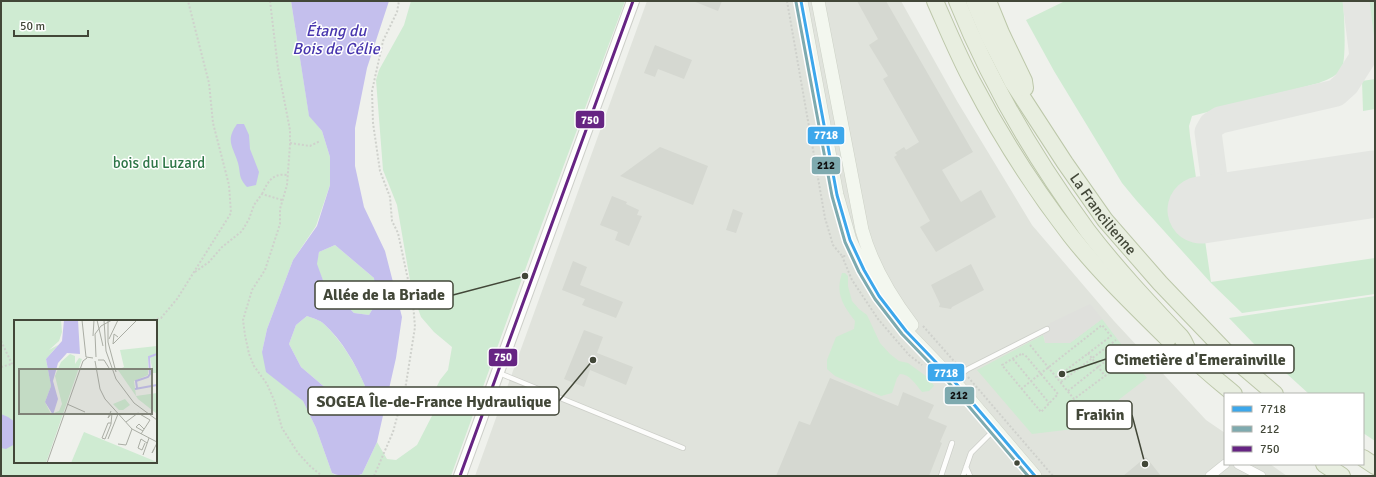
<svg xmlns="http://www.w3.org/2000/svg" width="1376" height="477" font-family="Signika,sans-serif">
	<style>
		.industrial { fill: #e0e3dc }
		.green { fill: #cfebd2; fill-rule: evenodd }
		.parking { fill: #dfe0dc }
		.water { fill: #c4bfed; fill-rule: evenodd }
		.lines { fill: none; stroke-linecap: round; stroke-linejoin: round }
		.taxiway { stroke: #e4e6e2; stroke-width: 27 }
		.runway { stroke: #e4e6e2; stroke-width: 67 }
		.building { fill: #d5d8d1 }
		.service-casing { stroke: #cdcfc9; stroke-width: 6 }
		.minor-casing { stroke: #cdcfc9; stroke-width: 10 }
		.tertiary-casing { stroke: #cdcfc9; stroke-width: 14 }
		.secondary-casing { stroke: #ccd1c6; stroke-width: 14 }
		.trunk-casing { stroke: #bcc7a9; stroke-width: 18 }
		.path { stroke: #cfd1cc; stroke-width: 2; stroke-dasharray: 2 2; stroke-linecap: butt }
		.service { stroke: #fdfdfc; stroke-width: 4.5 }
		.minor { stroke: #fdfdfc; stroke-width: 9 }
		.tertiary { stroke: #fdfdfc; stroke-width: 12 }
		.secondary { stroke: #f3f7ef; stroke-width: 13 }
		.trunk { stroke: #e8eee0; stroke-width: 16 }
		.bus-1-casing { stroke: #fff; stroke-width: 6 }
		.bus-2-casing { stroke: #fff; stroke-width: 6 }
		.bus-3-casing { stroke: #fff; stroke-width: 6 }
		.bus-1 { stroke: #3ca7eb; stroke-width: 3 }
		.bus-2 { stroke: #7eaaaf; stroke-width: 3 }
		.bus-3 { stroke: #662483; stroke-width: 3 }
		.bus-dot { fill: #424738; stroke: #fff; stroke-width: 1.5 }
		.labels { text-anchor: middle; stroke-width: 3; stroke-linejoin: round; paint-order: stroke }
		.park-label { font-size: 15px; fill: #2e7647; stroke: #fff }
		.street-label { font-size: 15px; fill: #424738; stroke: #fff }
		.water-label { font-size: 16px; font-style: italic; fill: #4836ae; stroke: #fff }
		.inset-river { fill: none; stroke: #c4bfed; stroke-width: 2 }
		.inset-road { fill: none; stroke: #aaada4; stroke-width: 1 }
		.view { fill: #7f8277; fill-opacity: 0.15; stroke: #7f8277; stroke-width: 2 }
		.inset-edge { fill: none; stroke: #424738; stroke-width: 2 }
		.leader { fill: none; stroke: #424738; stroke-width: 1.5 }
		.callout-dot { fill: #424738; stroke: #fff; stroke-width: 1.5 }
		.callout { fill: #fff; stroke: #424738; stroke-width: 1.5 }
		.callout-label { font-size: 16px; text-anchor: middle; font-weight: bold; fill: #424738 }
		.line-badge { stroke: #fff; stroke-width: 1.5 }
		.badge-label { font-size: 11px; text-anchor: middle; font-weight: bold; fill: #fff }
		.pale-badge-label { font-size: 11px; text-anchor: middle; font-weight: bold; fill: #111 }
	</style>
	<rect width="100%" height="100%" fill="#eff1ec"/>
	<path class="industrial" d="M647,1h254l56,100 75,124 82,96 92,99 19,13v31h45l17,12h-812z"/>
	<path class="green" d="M1,1h290l18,114 13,16 8,26v28l-14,41 -23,34 -26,69 -5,23 23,34 18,15 13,27 16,45 5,3h-336zM15,321h141v141h-141z
		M411,1h214l-92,247 -82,228h-93l4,-2 15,-32 10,17 9,1 21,-15 19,-37 -3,-14 7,-14 8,-10 4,-23 -18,-15 -13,-15 -9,-25 -15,-87 -14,-35 -7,-90 3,-10 25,-45z
		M1065,1h278c1,12 4,61 -2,69 -6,7 -15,10 -22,13l-127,33 -3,10 1,10 21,146 164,-24v36l-133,19 -31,-30 -75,-83 -14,-17 -68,-112 -28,-51z
		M1367,1h8v37l-3,-2z
		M1375,79v30l-12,2 -1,-30z
		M335,245l39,33 2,25 -7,12 -15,-2 -30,-30 -8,-19 3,-12z
		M842,273h3l3,3v10l4,15 7,8 8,6 13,28 10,11 9,7 9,2 22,16 4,7 -5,5 -7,1c-6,-7 -12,-18 -22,-18l-3,4 -5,15 -11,3 -46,-20 -8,-7v-9l9,-23 18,-8 1,-8c-12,-16 -20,-27 -13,-48z
		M1375,296v145l-12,-8v-39h-54l-55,-50 -25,-26z
		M307,316c5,2 13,4 17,8 18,17 32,41 41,62l-14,12 -16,-2 -34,-29 -12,-23 7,-19z
		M1102,319l45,59 -65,50 -50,6 -55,-64 66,-35 2,8h25z"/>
	<path class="parking" d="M1090,304l12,15 -32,24h-25v-5l-2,-3 7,-12z"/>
	<path class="water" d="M291,1h98l-22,67 -12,60v38l9,41 21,44 17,66 -6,41 -19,84 -15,32c-8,3 -22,3 -30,-1l-16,-45 -13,-27 -37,-29 -4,-20 5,-23 26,-69 24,-34 13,-41v-28l-8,-26 -13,-15zM335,245l39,33 2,25 -7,12 -15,-2 -30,-30 -7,-19 2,-12zM307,316c5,2 13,4 17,8 18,16 32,41 41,62l-14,12 -16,-2 -34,-29 -12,-23 7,-19z
		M237,124h7l5,11 1,14 9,23 -3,13 -9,2c-9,-10 -6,-13 -9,-24 -5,-17 -13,-22 -1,-39z
		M1,414l7,3 7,5v22l-9,5 -5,-1z"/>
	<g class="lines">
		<path class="taxiway" d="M1218,207l-10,-75 4,-7 8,-5 116,-27 10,-9 17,-27 -7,-56"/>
		<path class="runway" d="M1201,210l174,-26"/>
	</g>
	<path class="building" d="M693,1h29l-4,10z
		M857,1h29l87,151 -31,18 19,32 20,-12 15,27 -60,35 -16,-25 10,-6 -36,-64 3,-2 -2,-2 9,-6 2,3 13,-8 -36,-63 5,-3 -19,-31 9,-6z
		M655,45l37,15 -8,19 -26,-10 -3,8 -11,-4z
		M660,147l48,19 -15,39 -73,-29z
		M612,196l15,6 -1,2 13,6 -2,5 5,1 -13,30 -14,-6 3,-8 -18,-7z
		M733,209l10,4 -7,20 -10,-3z
		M573,261l14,6 -7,18 43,17 -7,16 -34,-13 3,-6 -23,-9z
		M971,264l13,26 -32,17 -1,2 -12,-2 1,-3 -9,-19z
		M584,330l19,7 -6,16 36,14 -7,18 -36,-15 -6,17 -20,-8z
		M830,378l68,28 5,-14 31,13 -6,13 19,8 -7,16 2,1 -13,33h-153l23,-55 11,4z
		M1146,457l15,19h-38z"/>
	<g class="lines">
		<g class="service-casing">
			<path id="service" d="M499,373l184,75
				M954,379l14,-10 79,-40
				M966,467l4,9
				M941,476l11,-33
				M963,476l8,-23 23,-23"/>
		</g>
		<g class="minor-casing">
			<path id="minor" d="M1238,464l23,12
				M1210,476l15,-12"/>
		</g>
		<g class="tertiary-casing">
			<path id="tertiary" d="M460,476l173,-475"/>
		</g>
		<g class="secondary-casing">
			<path id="secondary" d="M801,1l36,194 13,45 14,30 15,26 27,35 47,49 82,96
				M818,1l44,229c10,36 28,66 50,95"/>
		</g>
		<g class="trunk-casing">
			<g id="trunk">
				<path d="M935,1c12,27 23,54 37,80 28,54 61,106 99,155 29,37 64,70 97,103"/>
				<path d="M957,1c33,82 78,158 130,229 29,38 61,72 94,107 5,6 6,15 12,21 12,13 27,24 41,36"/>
				<path id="s1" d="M974,1l15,35 24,47 52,80 40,57 55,63 68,71 47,40"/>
				<path d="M988,1l13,32 23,48 1,7"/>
				<path d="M1363,458l12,8"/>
				<path d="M1324,464l18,12"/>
			</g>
		</g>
		<path class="path" d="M270,1l8,67 12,62v15l-3,40 -7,24v15l-15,46 -13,20 -9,30 2,15 4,19 5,12 13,18 7,16 8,28 16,25 12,13 12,10
			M787,1l38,217 8,27 9,11h4
			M290,143l20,3 10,-5
			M262,194c6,-12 10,-21 25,-19
			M842,256l10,24 26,39 31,36 13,10
			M195,272l14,-10 13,-15 20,-16 7,-12 5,-14 8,-11 20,6
			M149,321l12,-3 16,-19 54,-86 -2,-28 -16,-62 -4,-40 -21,-82
			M923,326l37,42
			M1,341l11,23
			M1030,345l44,54 55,-41
			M1088,353l17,23
			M1022,354l3,1 33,39 -17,18 -39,-47 17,-10z
			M1013,359l36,44
			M1,367l14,-4
			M968,377l85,99
			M1061,382l55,-42
			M1021,389l81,-64 9,11 -54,41
			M1068,391l54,-43
			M374,476l19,-44 13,-48 9,-57 -2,-24 -15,-70 -6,-12 -2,-24 -10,-26 -7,-48 -1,-32 11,-50 14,-29 2,-11"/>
		<use href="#service" class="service"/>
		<use href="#minor" class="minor"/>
		<use href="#tertiary" class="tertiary"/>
		<use href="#secondary" class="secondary"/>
		<use href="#trunk" class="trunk"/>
		<g class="bus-1-casing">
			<path id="bus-1" d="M801,1l36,194 13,45 14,30 15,26 27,35 47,49 82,96"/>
		</g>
		<g class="bus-2-casing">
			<path id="bus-2" d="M796,2l36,194 13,46 14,30 16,27 27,35 47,49 79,93"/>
		</g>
		<g class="bus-3-casing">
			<path id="bus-3" d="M460,476l173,-475"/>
		</g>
		<use href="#bus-1" class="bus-1"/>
		<use href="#bus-2" class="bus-2"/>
		<use href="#bus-3" class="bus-3"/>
	</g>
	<circle class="bus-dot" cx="1017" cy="463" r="3.5"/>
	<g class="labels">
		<g class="park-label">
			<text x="159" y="168">bois du Luzard</text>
		</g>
		<g class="street-label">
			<text dy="5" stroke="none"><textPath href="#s1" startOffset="250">La Francilienne</textPath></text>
		</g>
		<g class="water-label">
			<text x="336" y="36">Étang du<tspan x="336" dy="18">Bois de Célie</tspan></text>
		</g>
	</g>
	<g transform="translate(14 320)">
		<rect width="143" height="143" fill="#eff1ec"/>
		<path d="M0,0h47l1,12 -3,9 -10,9 9,-5 -12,14 5,27 -6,16 6,12 8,-3 3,-7 -7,-28 6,-14 9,-8 5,2v8l4,-6 3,1 -36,104h-32zM143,26v7l-9,4v18l-14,6 2,15 21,-3v21l-19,-15 -20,-29 6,-3 -4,-17zM143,35v18h-4l-3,-16zM111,79l5,6 -7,5h-4l-6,-6zM70,112l73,30v1h-86z" fill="#cfebd2"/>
		<path d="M50,0h14l2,34 -13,-1 -9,10 -5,18 5,18 -5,16 -8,-13 6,-16 -5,-27 16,-18z" fill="#c4bfed"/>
		<path class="inset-river" d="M123,68l-1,-7 12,-4 2,-3 -1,-17 8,-3M121,69l22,-4"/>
		<path class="inset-road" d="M68,0l4,37 7,1M83,0l6,26M90,0l2,31 10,28 18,24 23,17M94,0v22l8,30M79,16l1,-16M104,17l-4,-3 -1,10 24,-24M95,19l9,-19M82,37l-1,-23 6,-8 11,-6M84,40h6l5,8M81,41l5,28 5,10 27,30 25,13M53,84l18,8M97,91l-3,7 4,-5M112,102l12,-9 12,7 -9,14M97,103h-3l-6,15 3,1 6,-15 1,-11M129,111l-7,-4 3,-3 5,5M94,119l10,-25M131,123l-3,7 -4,-2 3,-9 6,4M104,124l8,1 6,-16M140,129l-2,4 5,-10M129,135l6,-17M33,143l36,-102 4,-3"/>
		<path class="view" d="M5,49h133v45h-133z"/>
		<rect width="143" height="143" class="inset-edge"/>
	</g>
	<path class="leader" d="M525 276L453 295M1062 374L1106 359M593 360L559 401M1145 464L1132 415"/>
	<g class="callout-dot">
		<circle cx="525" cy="276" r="4"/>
		<circle cx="1062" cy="374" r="4"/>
		<circle cx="593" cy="360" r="4"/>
		<circle cx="1145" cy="464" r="4"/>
	</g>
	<g class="callout">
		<rect x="315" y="281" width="138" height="28" rx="4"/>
		<rect x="1106" y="345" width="188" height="28" rx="4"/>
		<rect x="308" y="387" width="251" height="28" rx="4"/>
		<rect x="1067" y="401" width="65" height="28" rx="4"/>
	</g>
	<g class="callout-label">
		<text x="384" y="300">Allée de la Briade</text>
		<text x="1200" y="365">Cimetière d'Emerainville</text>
		<text x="434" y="407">SOGEA Île-de-France Hydraulique</text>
		<text x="1100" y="420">Fraikin</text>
	</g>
	<g class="line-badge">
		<rect x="575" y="110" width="30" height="19" rx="4" fill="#662483"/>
		<rect x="807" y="126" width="38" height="19" rx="4" fill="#3ca7eb"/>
		<rect x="811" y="156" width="30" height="19" rx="4" fill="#7eaaaf"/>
		<rect x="488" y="348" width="30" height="19" rx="4" fill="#662483"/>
		<rect x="927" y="363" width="38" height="19" rx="4" fill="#3ca7eb"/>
		<rect x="944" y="386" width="31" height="19" rx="4" fill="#7eaaaf"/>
	</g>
	<g class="badge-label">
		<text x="590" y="124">750</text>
		<text x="826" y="139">7718</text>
		<text x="503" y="361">750</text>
		<text x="946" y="377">7718</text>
	</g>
	<g class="pale-badge-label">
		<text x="826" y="169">212</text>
		<text x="959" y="399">212</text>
	</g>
	<rect width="1376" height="477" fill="none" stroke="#424738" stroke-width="4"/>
	<rect x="1224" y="393" width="140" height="72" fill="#ffffff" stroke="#b3b5af"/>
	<rect x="1232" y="406" width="20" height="6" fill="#3ca7eb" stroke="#b3b5af"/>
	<text x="1260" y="413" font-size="12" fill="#424738">7718</text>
	<rect x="1232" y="426" width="20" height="6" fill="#7eaaaf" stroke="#b3b5af"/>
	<text x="1260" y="433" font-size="12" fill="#424738">212</text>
	<rect x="1232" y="446" width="20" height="6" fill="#662483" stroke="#b3b5af"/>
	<text x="1260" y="453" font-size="12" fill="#424738">750</text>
	<path d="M14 30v6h74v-6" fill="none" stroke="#424738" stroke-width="2"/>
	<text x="20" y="30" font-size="12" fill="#424738" stroke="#ffffff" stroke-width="3" paint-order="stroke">50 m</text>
</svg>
